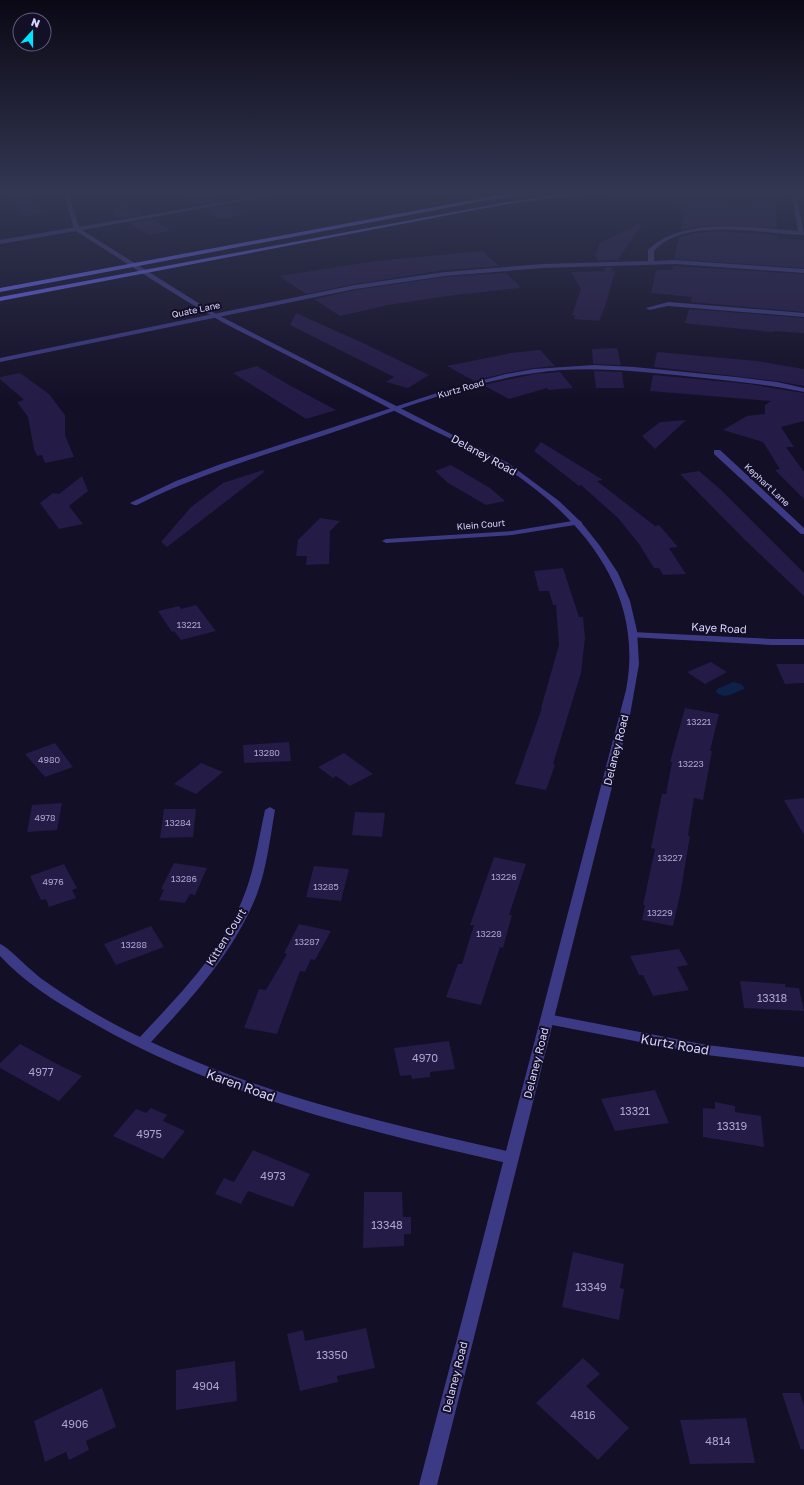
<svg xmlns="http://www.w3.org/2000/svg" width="804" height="1485" font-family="'Golos Text',sans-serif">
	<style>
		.water { fill: #0c2248 }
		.building { fill: #241b47 }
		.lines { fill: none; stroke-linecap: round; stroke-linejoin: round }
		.path { stroke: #2fb8b0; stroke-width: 1.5; stroke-dasharray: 1 1.5; stroke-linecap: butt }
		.minor { fill: #3d3a85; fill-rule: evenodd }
		.tertiary { fill: #3d3a85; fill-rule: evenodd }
		.secondary { fill: #6f6bff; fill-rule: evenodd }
		.labels { text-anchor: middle; stroke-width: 4; stroke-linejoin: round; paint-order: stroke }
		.far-street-label { font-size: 9px; fill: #d9d4ff; stroke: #130f26 }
		.number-label { font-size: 9px; fill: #aca6d1 }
		.street-label { font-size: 11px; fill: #d9d4ff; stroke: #130f26 }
		.near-number-label { font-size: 11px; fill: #aca6d1 }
		.near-street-label { font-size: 13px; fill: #d9d4ff; stroke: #130f26 }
	</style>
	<rect width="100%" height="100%" fill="#130f26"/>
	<path class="water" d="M733,682l8,2 3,3v2c-10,4 -20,11 -28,3l1,-3z"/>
	<path class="building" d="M207,194l13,7 -24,4 -13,-7z
		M29,196l14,17 -20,3 -15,-17z
		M668,199l84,7 3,-6 17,1v2h4l1,25 -57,-3 -21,1 -19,4 4,-18z
		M120,201l24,13 -23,4 -8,-5z
		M228,205l17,9 -25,5 -16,-9z
		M152,219l19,11 -22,5 -20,-12z
		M643,222l-25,38 -19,1 -4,-6 5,-12z
		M715,231l62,4 1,4 26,1v28l-130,-9 5,-22 18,-4z
		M482,251l17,15 -54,4 -90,14 -49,10 -27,-18 97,-15z
		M673,266l131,8v38l-113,-10 1,-5 -41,-4 5,-23h16z
		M613,267l-2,4h4l-9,33 -7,17 -25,-2 1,-4h-3l9,-26 -10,-17 35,-1 -2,-3z
		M506,273l14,13h-2l2,2 -73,8 -59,9 -48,11 -26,-17 41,-9 90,-13z
		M689,309l115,9v15l-31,-2v1l-82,-8 -6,-1z
		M296,313l67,30 66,32 -21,13 -22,-6 8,-5 -104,-52z
		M617,348l4,17 -28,-1 -1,-15z
		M540,350l15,16 -21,2 -28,5 -32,8 -27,-15 64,-13z
		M657,352l100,9 47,8v17l-27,-5 -123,-14z
		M257,366l32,19 47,25 -30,9 -73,-46z
		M594,371l28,1 2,16h-28z
		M560,372l13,16 -25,2 -1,-2 -38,11 -26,-14 52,-11z
		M20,373l29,21 16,21v20l9,22 -29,6 -3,-8 -5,1 -3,-7 -6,-32 -11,-15 7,-2 -24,-21v-2z
		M653,375l96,9 55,9v28l-23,6 13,20h-8l18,25v27l-29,-29 5,-1 -17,-27 -40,-12 24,-14 18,-2v-9l6,-4 -121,-10z
		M686,420l-31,29 -13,-13 18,-14z
		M541,442l62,38 -6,1 58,45 4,-1 19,22 -9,1 17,26 -23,1 -4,-7h-5l-15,-24 -21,-26 -37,-33 -2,1 -45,-35z
		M451,465l39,23 15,13 -19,4 -38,-22 -13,-12z
		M263,470l1,2 -97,75 -6,-5 30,-35 32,-24z
		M699,471l21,18 84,84v23l-58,-55 -66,-67z
		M82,476l6,15 -19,15 14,18 -24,5 -19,-26 13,-10 6,1z
		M320,518l20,3 -10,10 -1,33 -23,1 1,-9h-11l2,-16z
		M563,568l16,49h4l2,21 -4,35 -28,91 2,1 -9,25 -31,-6 27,-76h-1l18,-63 -3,-40h-3l-4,-14h-10l-5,-20z
		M196,605l20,26 -35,9 -7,-9 -2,1 -14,-21 21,-5 2,3z
		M711,662l16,10 -22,12 -18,-12z
		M776,664h28v19l-19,1z
		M685,708l34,6 -9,37h2l-9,49 -9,-2 -6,38h2l-9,54 -8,36 -31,-6 3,-15h-2l12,-56 -4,-1 11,-54h4l6,-32h-2z
		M289,742l2,19 -47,2 -1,-18z
		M55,743l18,24 -28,10 -20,-23z
		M344,753l29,21 -23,12 -14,-10 -3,2 -15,-11z
		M201,763l22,9 -27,22 -22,-10z
		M804,798v37l-20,-35z
		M62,803l-5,27 -30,2 5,-27z
		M164,809h32l-3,28 -33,1z
		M355,812l30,1 -3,24 -30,-2z
		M494,857l32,7 -17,51h3l-9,33 -3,-1 -19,58 -35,-8 12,-33h4l12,-39h-4z
		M174,863l33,5 -12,27 -5,-1 -5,9 -26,-3 5,-10 -3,-1z
		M64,864l13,24 -5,2 4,8 -27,9 -3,-8 -5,1 -11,-24z
		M314,866l35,3 -8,32 -35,-4z
		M299,924l32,7 -16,29 -4,-1 -6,13 -5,-1 -23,63 -33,-6 15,-39 7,1 21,-36 -3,-1z
		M151,926l13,21 -48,18 -12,-21z
		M679,949l9,16 -11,2 12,23 -36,6 -10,-21h-4l-9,-19z
		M740,981l45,3v3l14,1 5,23 -60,-3z
		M449,1041l6,28 -25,3v5l-18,2 -1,-4 -11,1 -6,-28z
		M20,1044l43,23 19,9 -23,25 -59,-33v-5z
		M655,1090l14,33 -54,8 -14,-32z
		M715,1102l20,4v6l26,4 3,31 -61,-10v-29l12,1z
		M151,1108l16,7 -4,6 22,10 -22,28 -50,-23 23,-27 10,4z
		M253,1150l57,24 -17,33 -45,-16 -7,13 -26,-10 9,-16 10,4z
		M364,1192h38l1,25h8v17h-7v12l-41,2z
		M573,1252l51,12 -4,24 4,1 -5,31 -57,-13z
		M366,1328l9,40 -38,8 1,6 -38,9 -13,-57 16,-4 2,11z
		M583,1358l17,16 -14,12 43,42 -31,32 -62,-57z
		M235,1361l2,40 -61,9v-40z
		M102,1388l14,39 -30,14 3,9 -20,10 -3,-8 -21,10 -11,-41z
		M782,1393h18l4,13v43l-3,1z
		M746,1418l9,45 -65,1 -10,-44z"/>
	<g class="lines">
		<path class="path" d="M607,195h175"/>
		<path class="minor" d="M64,193h4l11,34 197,-34h10l-209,38 -3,-2z
			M792,193h4l8,42c-40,-1 -102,-15 -138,6 -4,2 -8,6 -12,10v10l21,-1 129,9v4l-129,-9 -132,4 -98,8 -90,13 -355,73v-4l355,-73 90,-13 98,-8 105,-3v-11c35,-35 106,-22 150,-19z
			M668,302l136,11v4l-136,-11 -19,4 -3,-2z
			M594,365l40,2 102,10 41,5 27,6v4c-36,-8 -73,-11 -110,-15 -53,-5 -106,-12 -159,-4 -72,10 -141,39 -210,62 -64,21 -128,40 -188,70h-3l-4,-2 46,-22 45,-17 228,-75 57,-15 28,-5z
			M714,450h6l84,78v6h-3l-87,-80z
			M578,520l4,2 -1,2 -69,11 -126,8 -4,-2 4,-2 126,-8z
			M632,632l140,7h32v6h-32l-143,-8 -1,-2 1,-2z
			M270,807l5,3c-5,28 -8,57 -18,84 -22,57 -65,104 -106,148 115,54 237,82 360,110l5,2 2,4 -2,4 -5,2c-144,-33 -289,-67 -418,-141 -34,-19 -67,-39 -93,-67v-12c7,2 32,28 42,35 29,21 66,43 98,58 40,-43 85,-88 105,-144 10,-26 14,-56 20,-83z
			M547,1014l160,31 97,12v10l-97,-12 -160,-31 -4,-2 -2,-3 2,-3z"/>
		<path class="tertiary" d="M77,227l139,87 292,149 51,38 22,21 19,24 18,27 12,28 7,30 2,33 -9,51 -193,770h-18l207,-795c19,-98 -44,-173 -122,-223 -29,-18 -62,-32 -92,-47 -50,-26 -99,-52 -149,-77 -17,-9 -35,-17 -51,-27 -46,-26 -91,-57 -136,-85l-76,13v-4z"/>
		<path class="secondary" d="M515,193h11l-526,99v-4l456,-85z
			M579,193h20l-51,5 -52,8 -496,95v-4l496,-93 52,-8z"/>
	</g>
	<linearGradient id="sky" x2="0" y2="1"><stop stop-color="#0a0815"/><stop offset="0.48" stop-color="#333752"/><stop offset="1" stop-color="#333752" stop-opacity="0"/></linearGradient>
	<rect width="804" height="401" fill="url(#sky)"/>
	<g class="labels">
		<g class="far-street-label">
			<text transform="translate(196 310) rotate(-12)" y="3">Quate Lane</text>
			<text transform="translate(461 389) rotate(-16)" y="3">Kurtz Road</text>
			<text transform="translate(767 485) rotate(43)" y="3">Kephart Lane</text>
			<text transform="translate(481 525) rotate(-5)" y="3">Klein Court</text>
		</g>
		<g class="number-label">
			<text x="189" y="628">13221</text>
			<text x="699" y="725">13221</text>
			<text x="267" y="756">13280</text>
			<text x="49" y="763">4980</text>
			<text x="691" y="767">13223</text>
			<text x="45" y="821">4978</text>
			<text x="178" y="826">13284</text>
			<text x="670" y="861">13227</text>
			<text x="504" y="880">13226</text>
			<text x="184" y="882">13286</text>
			<text x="53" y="885">4976</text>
			<text x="326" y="890">13285</text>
			<text x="660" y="916">13229</text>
			<text x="489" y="937">13228</text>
			<text x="307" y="945">13287</text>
			<text x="134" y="948">13288</text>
		</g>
		<g class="street-label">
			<text transform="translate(484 455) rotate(29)" y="4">Delaney Road</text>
			<text transform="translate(719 628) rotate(3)" y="4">Kaye Road</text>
			<text transform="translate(616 750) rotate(-76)" y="4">Delaney Road</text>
			<text transform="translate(226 937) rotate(-58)" y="4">Kitten Court</text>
			<text transform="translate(536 1063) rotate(-76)" y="4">Delaney Road</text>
			<text transform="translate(455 1377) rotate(-76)" y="4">Delaney Road</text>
		</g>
		<g class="near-number-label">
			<text x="772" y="1002">13318</text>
			<text x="425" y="1062">4970</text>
			<text x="41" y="1076">4977</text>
			<text x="635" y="1115">13321</text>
			<text x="732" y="1130">13319</text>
			<text x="149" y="1138">4975</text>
			<text x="273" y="1180">4973</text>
			<text x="387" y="1229">13348</text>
			<text x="591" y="1291">13349</text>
			<text x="332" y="1359">13350</text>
			<text x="206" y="1390">4904</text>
			<text x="583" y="1419">4816</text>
			<text x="75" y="1428">4906</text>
			<text x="718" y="1445">4814</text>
		</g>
		<g class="near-street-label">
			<text transform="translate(675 1044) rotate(10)" y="5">Kurtz Road</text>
			<text transform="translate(241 1085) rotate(20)" y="5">Karen Road</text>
		</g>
	</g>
	<g transform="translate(32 32) rotate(21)"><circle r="19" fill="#130f26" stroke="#625e7d"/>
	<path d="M0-3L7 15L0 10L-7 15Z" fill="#00e5ff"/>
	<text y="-6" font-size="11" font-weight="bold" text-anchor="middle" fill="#d9d4ff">N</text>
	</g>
</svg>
